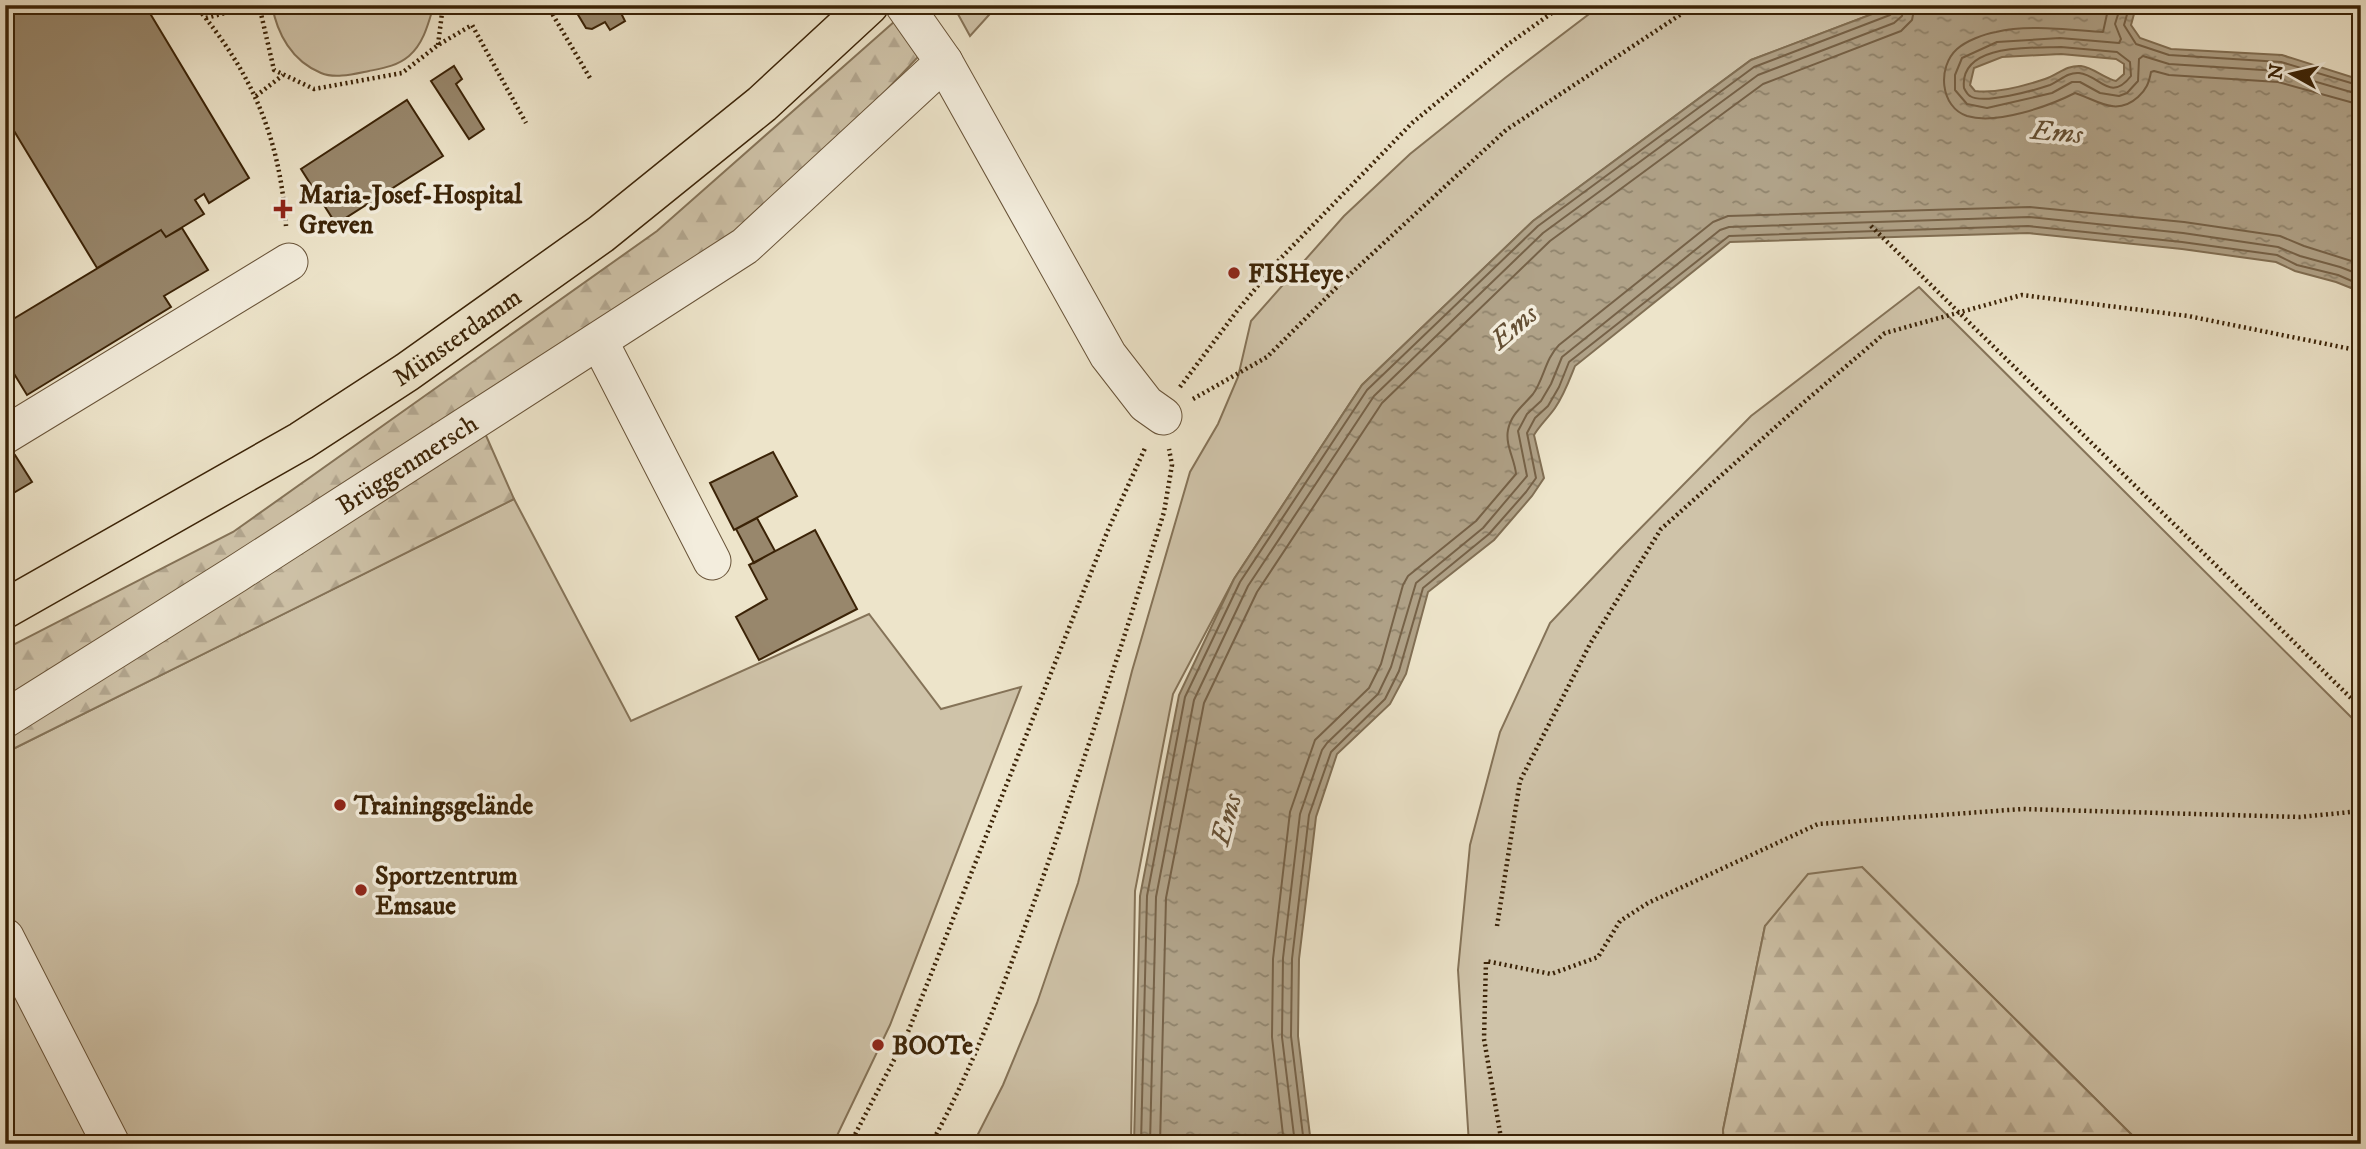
<svg xmlns="http://www.w3.org/2000/svg" width="2366" height="1149" font-family="'IM FELL DW Pica',serif">
	<style>
		.green { fill: #cfc3a9; stroke: #857358; stroke-width: 2 }
		.forest { fill: url(#forest-firs); stroke: #857358; stroke-width: 2 }
		.water { fill: url(#water-ripples); stroke: #816f54; stroke-width: 2; fill-rule: evenodd }
		.lines { fill: none; stroke-linecap: round; stroke-linejoin: round }
		.shore { stroke: #766248; stroke-width: 2 }
		.building { fill: #98876c; stroke: #3b2307; stroke-width: 2 }
		.minor-casing { stroke: #685338; stroke-width: 39 }
		.major-casing { stroke: #3b2307; stroke-width: 41 }
		.path { stroke: #3b2307; stroke-width: 4.5; stroke-dasharray: 2 3.5; stroke-linecap: butt }
		.minor { stroke: #f3eddd; stroke-width: 37 }
		.major { stroke: #ede4ca; stroke-width: 38 }
		.poi-dot { fill: #8f2418; stroke: #f3eddd; stroke-width: 2.5 }
		.labels { text-anchor: middle; stroke-width: 7; stroke-linejoin: round; paint-order: stroke }
		.poi-label { font-size: 26px; font-weight: bold; fill: #3b2307; stroke: #f3eddd; text-anchor: start }
		.street-label { font-size: 26px; fill: #3b2307; stroke: #f3eddd }
		.water-label { font-size: 28px; font-style: italic; fill: #644f34; stroke: #f3eddd }
	</style>
	<defs>
		<pattern id="forest-firs" width="22" height="20" patternUnits="userSpaceOnUse" patternTransform="scale(1.75)"><rect width="22" height="20" fill="#cfc3a9"/><path d="M5 1l3.5 6h-7zM16 11l3.5 6h-7z" fill="#b3a790"/></pattern>
		<pattern id="water-ripples" width="26" height="14" patternUnits="userSpaceOnUse" patternTransform="scale(1.75)"><rect width="26" height="14" fill="#b0a288"/><path d="M2 4q2-2 4 0t4 0M15 11q2-2 4 0t4 0" fill="none" stroke="#90846d"/></pattern>
	</defs>
	<rect width="100%" height="100%" fill="#ede4ca"/>
	<filter id="stains"><feTurbulence type="fractalNoise" baseFrequency=".00286" numOctaves="4"/><feColorMatrix values="0 0 0 0 .2 0 0 0 0 .09 0 0 0 0 .02 0 0 0 .5 -.17"/></filter>
	<radialGradient id="worn" r=".72"><stop offset=".6" stop-color="#630" stop-opacity="0"/><stop offset="1" stop-color="#630" stop-opacity=".3"/></radialGradient>
	<path class="green" d="M272,5h161v3c-5,17 -10,36 -24,48 -12,10 -25,12 -40,15 -15,3 -34,8 -48,2 -29,-12 -44,-39 -49,-68z
		M953,5h45l-28,31z
		M1601,5h295l-145,55 -218,161 -171,164 -128,194 -61,115 -38,197 -4,253h-158l30,-59 34,-82 41,-120 54,-212 58,-199 28,-48 20,-47 13,-56 93,-105 66,-62 95,-76z
		M1919,287l442,440v417h-220l-279,-277 -97,59 -42,204 1,14h-255l-11,-174 12,-125 30,-113 50,-109 71,-75 130,-132z
		M514,499l117,222 238,-107 72,95 80,-22 -131,338 -57,119h-828v-391z"/>
	<path class="forest" d="M895,21l23,36 -56,59 -121,115 -268,175 41,93 -509,254v-104l228,-117 424,-301z
		M1862,867l279,277h-417l-1,-14 42,-204 43,-52z"/>
	<path class="water" d="M1896,5h251l-13,9 -3,11 9,13 31,11 111,6 79,25v212l-25,-10 -41,-11 -19,-9 -94,-13 -154,-16 -298,9 -155,124c-6,15 -11,29 -20,42 -7,10 -15,17 -21,27l10,43 -12,18 -38,44 -66,52 -22,82 -16,30 -53,50 -21,63 -17,142 -1,77 13,108h-177l6,-248 39,-201 55,-116 128,-194 171,-164 218,-161zM2061,54l55,5 8,5v10l-8,7c-12,-3 -24,-14 -35,-15 -15,-1 -22,8 -36,13 -21,7 -49,15 -70,12l-5,-6 4,-17 28,-11z"/>
	<g class="lines">
		<path class="shore" d="M2109,5l-6,27c-33,-2 -75,-8 -107,0 -12,2 -30,9 -39,17 -20,18 -17,58 10,67 30,9 82,-10 108,-23 22,7 41,24 63,4 8,-7 11,-14 13,-25l3,-1 15,4 109,7 83,23
			M2121,5l-6,19 6,15 -2,4 -59,-5 -63,4 -35,16 -7,17v15l12,14 20,4 65,-15 20,-11h8l20,11 19,3 8,-3 11,-12 1,-22 4,-3 26,8 110,7 82,24
			M2134,5l-6,6 -4,14 12,19 33,11 112,7 80,24
			M2061,47l56,5 13,10 1,14c-21,27 -31,-1 -52,-3 -12,-1 -19,8 -29,12 -15,5 -67,20 -80,11 -2,-1 -5,-6 -6,-8 -5,-45 68,-40 97,-41z
			M1141,1144l6,-248 38,-199 55,-115 127,-192 171,-164 216,-159 136,-52 5,-4v-6
			M1150,1144l6,-247 38,-197 54,-114 126,-190 169,-163 215,-158 136,-52 8,-7 2,-11
			M1160,1144l6,-246 38,-195 53,-111 125,-189 168,-162 213,-157 138,-53 11,-11 3,-15
			M1284,1144l-12,-107 1,-78 17,-147 25,-72 54,-52 12,-24 22,-79 5,-9 68,-55 40,-47c-1,-14 -11,-29 -8,-44 3,-16 15,-24 25,-36 11,-15 12,-35 26,-49l154,-123 15,-6 302,-9 154,15 96,14 24,10 57,18
			M1295,1144l-13,-107 1,-79 17,-144 22,-64 5,-7 51,-49 13,-27 25,-84 67,-55 44,-52 -9,-45 9,-17 14,-13 10,-17 11,-27 158,-127 9,-3 300,-10 154,16 95,14 22,9 40,11 21,8
			M1304,1144l-13,-108 1,-77 17,-144 22,-63 54,-53 14,-28 24,-83 66,-54 37,-42 10,-14 -9,-45 8,-15 13,-12 11,-19 10,-25 160,-126 299,-10 154,16 95,13 20,10 41,10 23,10"/>
	</g>
	<path class="building" d="M5,5h140l104,173 -40,25 -5,-9 -9,6 9,14 -38,23 -5,-7 -64,38 -92,-152z
		M575,5h42l8,16 -15,9 -5,-8 -13,7 -6,-1 -9,-15 2,-7z
		M454,66l8,13 -6,5 28,45 -15,10 -38,-58z
		M407,100l36,56 -107,68 -35,-55z
		M182,228l26,42 -44,26 7,11 -144,88 -22,-36v-35l156,-94 5,7z
		M773,452l24,44 -63,34 -24,-47z
		M15,455l17,27 -27,16v-37z
		M757,518l18,33 -21,12 -18,-34z
		M815,530l42,79 -98,51 -23,-43 31,-18 -18,-34z"/>
	<g class="lines">
		<g class="minor-casing">
			<g id="minor">
				<path d="M904,5l40,57 164,293 38,49 17,12"/>
				<path d="M599,341l113,220"/>
				<path d="M5,435l284,-173"/>
				<path id="s1" d="M5,719l231,-145 509,-328 199,-184"/>
				<path d="M5,937l106,207"/>
			</g>
		</g>
		<g class="major-casing">
			<g id="major">
				<path id="s2" d="M5,609l296,-168 106,-69 194,-138 161,-130 107,-99"/>
			</g>
		</g>
		<path class="path" d="M195,5c57,68 85,132 91,221
			M259,5l15,65 40,19 88,-16 36,-28 34,-20 54,98
			M547,5l43,73
			M206,18l19,-5 16,-8
			M438,45l5,-40
			M256,96l27,-21
			M1871,226l490,482
			M1180,387l57,-76 43,-52 132,-136 95,-78 56,-40
			M1193,399l74,-42 79,-79 160,-148 189,-125
			M1497,926l23,-145 70,-137 71,-115 128,-114 96,-82 137,-38 166,21 173,35
			M850,1144l56,-107 202,-507 38,-84
			M931,1144c42,-76 72,-158 102,-239 47,-130 89,-261 131,-393l8,-47 -3,-16
			M1502,1144l-18,-105 2,-78 65,13 47,-17 22,-36 28,-18 170,-79 204,-15 278,8 61,-6"/>
		<use href="#minor" class="minor"/>
		<use href="#major" class="major"/>
	</g>
	<g class="poi-dot">
		<path d="M279.5 198.5h7v7h7v7h-7v7h-7v-7h-7v-7h7z"/>
		<circle cx="1234" cy="273" r="7"/>
		<circle cx="340" cy="805" r="7"/>
		<circle cx="361" cy="890" r="7"/>
		<circle cx="878" cy="1045" r="7"/>
	</g>
	<g class="labels">
		<g class="poi-label">
			<text x="299" y="203">Maria-Josef-Hospital<tspan x="299" dy="30">Greven</tspan></text>
			<text x="1248" y="282">FISHeye</text>
			<text x="354" y="814">Trainingsgelände</text>
			<text x="375" y="884">Sportzentrum<tspan x="375" dy="30">Emsaue</tspan></text>
			<text x="892" y="1054">BOOTe</text>
		</g>
		<g class="street-label">
			<text dy="9" stroke="none"><textPath href="#s2" startOffset="528">Münsterdamm</textPath></text>
			<text dy="9" stroke="none"><textPath href="#s1" startOffset="476">Brüggenmersch</textPath></text>
		</g>
		<g class="water-label">
			<text transform="translate(2057 131) rotate(5)" y="10">Ems</text>
			<text transform="translate(1513 326) rotate(-41)" y="10">Ems</text>
			<text transform="translate(1225 819) rotate(-75)" y="10">Ems</text>
		</g>
	</g>
	<rect width="2366" height="1149" fill="none" stroke="#ede4ca" stroke-width="28"/>
	<rect x="7" y="7" width="2352" height="1135" fill="none" stroke="#3b2307" stroke-width="3.5"/>
	<rect x="14" y="14" width="2338" height="1121" fill="none" stroke="#3b2307" stroke-width="2"/>
	<g transform="translate(2292 74) rotate(278)" stroke="#f3eddd" stroke-width="5" paint-order="stroke">
	<path d="M0-5L12 26L0 18L-12 26Z" fill="#3b2307"/>
	<text y="-10" font-size="19" font-weight="bold" text-anchor="middle" fill="#3b2307">N</text>
	</g>
	<rect width="100%" height="100%" filter="url(#stains)"/>
	<rect width="100%" height="100%" fill="url(#worn)"/>
</svg>
